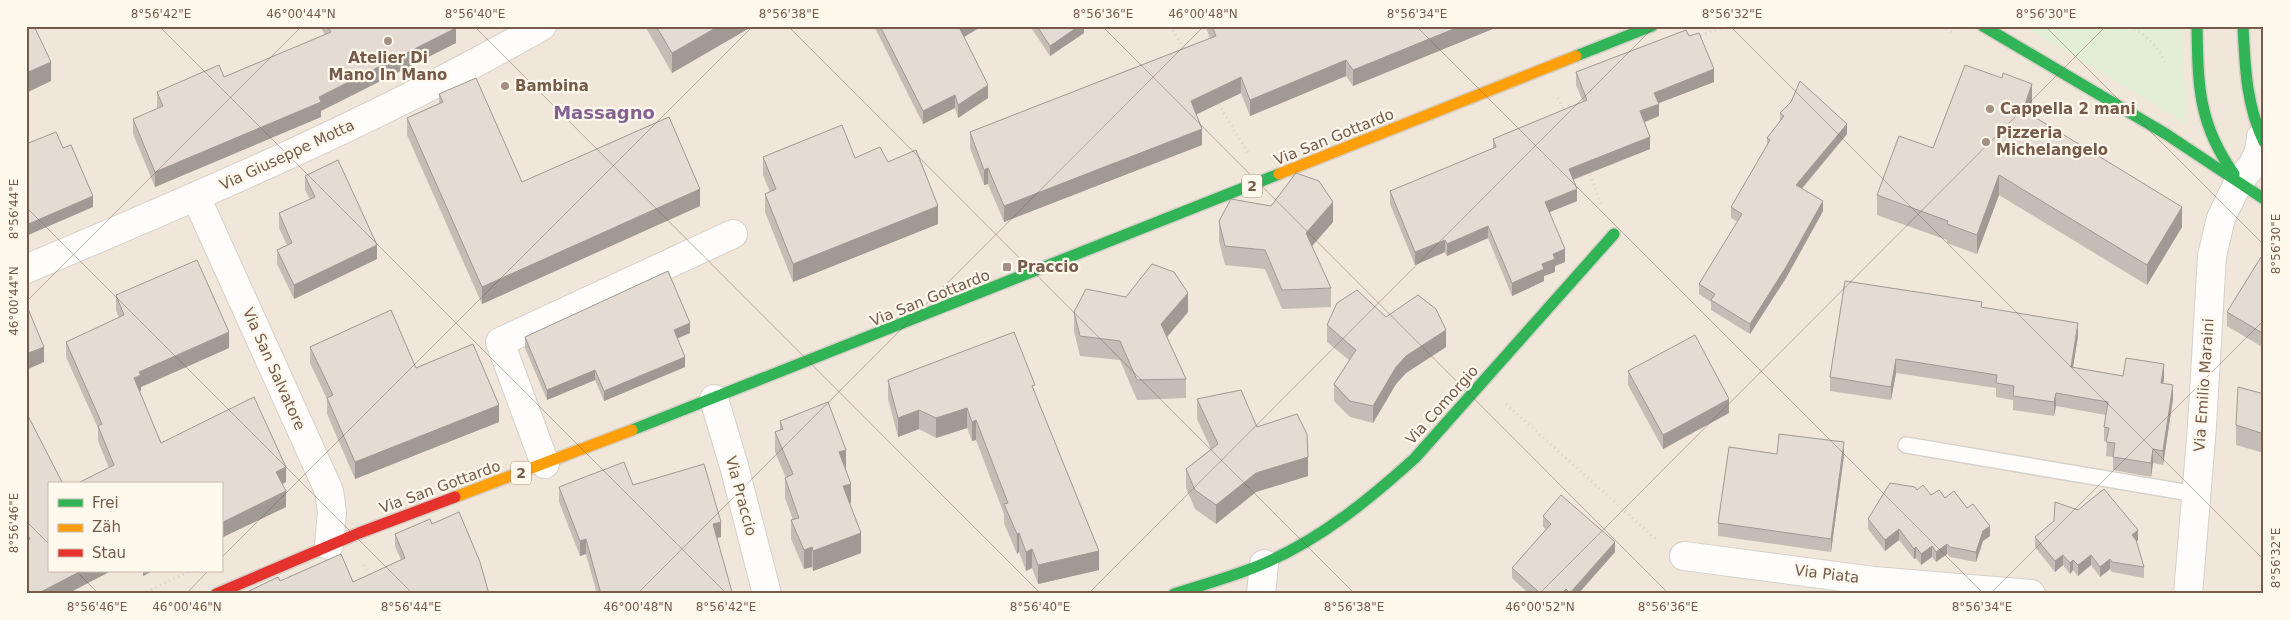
<svg xmlns="http://www.w3.org/2000/svg" width="2290" height="620" font-family="'DejaVu Sans',sans-serif">
	<style>
		.residential { fill: #f0e6d9; fill-rule: evenodd }
		.park { fill: #e3eed6 }
		.lines { fill: none; stroke-linecap: round; stroke-linejoin: round }
		.lane-casing { stroke: #d6d0c9; stroke-width: 18 }
		.street-casing { stroke: #d6d0c9; stroke-width: 30 }
		.fast-casing { stroke: #d6cfc8; stroke-width: 14 }
		.slow-casing { stroke: #d6cfc8; stroke-width: 14 }
		.jam-casing { stroke: #d6cfc8; stroke-width: 14 }
		.path { stroke: #dad2ce; stroke-width: 3; stroke-dasharray: 1 4; stroke-linecap: butt }
		.lane { stroke: #fefdfc; stroke-width: 15 }
		.street { stroke: #fefdfc; stroke-width: 28 }
		.fast { stroke: #30b455; stroke-width: 11 }
		.slow { stroke: #ff9f0a; stroke-width: 11 }
		.jam { stroke: #e5322d; stroke-width: 11 }
		.wall { fill: #c4bcb5 }
		.shaded-wall { fill: #a09994 }
		.building { fill: #e4dbd3; stroke: #a09994 }
		.ticks { fill: none; stroke: #765b4b; stroke-width: 1; stroke-opacity: 0.45 }
		.poi-dot { fill: #a39083; stroke: #fff8ed; stroke-width: 2 }
		.labels { text-anchor: middle; stroke-width: 4.5; stroke-linejoin: round; paint-order: stroke }
		.shield { fill: #fff8ed; stroke: #9f8a7c; stroke-width: 1 }
		.shield-label { font-size: 14px; font-weight: bold; fill: #765b4b }
		.poi-label { font-size: 15px; font-weight: bold; fill: #765b4b; stroke: #fff8ed; text-anchor: start }
		.street-label { font-size: 15px; fill: #765b4b; stroke: #fff8ed }
		.quarter-label { font-size: 18px; font-weight: bold; fill: #836293; stroke: #fff8ed }
		.neatline { fill: none; stroke: #765b4b; stroke-width: 2 }
		.ticks-label { font-size: 12px; text-anchor: middle; fill: #765b4b }
	</style>
	<rect width="100%" height="100%" fill="#f7f3eb"/>
	<path class="residential" d="M26,26h2238v568h-2238zM49,484h172v87h-172z"/>
	<path class="park" d="M2023,26h159l4,97z"/>
	<g class="lines">
		<g class="lane-casing">
			<path id="lane" d="M1906,445l290,49"/>
		</g>
		<g class="street-casing">
			<path id="street" d="M196,197l133,294 3,21 -3,33
				M26,269c175,-74 350,-148 516,-243
				M714,399l20,67 33,128
				M545,464l-45,-122 233,-108
				M1684,556l190,25 157,13
				M1261,594l3,-30
				M2188,594l14,-168 10,-170 9,-38 18,-37 14,-16 6,-14 2,-14"/>
		</g>
		<g class="fast-casing">
			<path id="fast" d="M1983,26l183,108 98,65
				M2197,26c1,59 1,98 37,148
				M2243,26c2,40 3,79 21,116
				M1576,56l76,-30
				M632,430l647,-256
				M1174,594c30,-10 62,-18 91,-31 57,-25 105,-64 150,-105l199,-224"/>
		</g>
		<g class="slow-casing">
			<path id="slow" d="M1279,174l297,-118
				M455,497l177,-67"/>
		</g>
		<g class="jam-casing">
			<path id="jam" d="M216,594l143,-61 96,-36"/>
		</g>
		<path class="path" d="M1170,26l15,24
			M1942,26l10,7
			M2130,26c16,10 27,19 35,36
			M1696,37l31,-11
			M1558,98l7,15
			M1216,100l32,53
			M1588,170l14,36
			M1506,404l144,130 8,6
			M364,565l6,12
			M142,594l48,-23"/>
		<use href="#lane" class="lane"/>
		<use href="#street" class="street"/>
		<use href="#fast" class="fast"/>
		<use href="#slow" class="slow"/>
		<use href="#jam" class="jam"/>
	</g>
	<path class="wall" d="M320,26h136v17l-135,68v6l-166,70 -22,-53v-15l25,-10 -1,-2v-15l67,-15 101,-42z
		M645,26h108l-81,47z
		M874,26h108l-18,11 24,61 -30,20 -3,-10 -32,16z
		M1030,26h54v7l-34,23z
		M1205,26h295l-147,60 -7,-10 -96,40 -9,-23 -45,21 6,31 -198,77 -16,-38 -4,1 -14,-37v-16l240,-94z
		M1689,36l25,46 -55,21v13l-15,6 6,27 -77,31 4,21 -27,11 15,50 -10,4v6l-11,4v5l-32,15 -24,-58 -41,18 -2,-4 -30,13 -25,-61v-13l103,-42v-10l90,-37 -7,-17v-13z
		M439,94l83,88 178,24 -218,98 -75,-169v-17l32,-15z
		M2032,104l-3,9 153,114 -35,58 -148,-90 -22,59 -30,-11v-3l-70,-25v-20l56,-47z
		M1780,113l67,21 -45,55 21,22 -37,67 -36,56 -39,-24v-8l-12,-8v-10l39,-62 -7,-4v-11l36,-61v-8l13,-17z
		M763,157l92,1 33,4 50,62 -145,58 -28,-70v-18l5,-2 -7,-17z
		M305,176l72,83 -83,40 -17,-35v-14l10,-5 -8,-17v-15l31,-14 -5,-9z
		M1219,221l114,1 -21,24 19,42v19l-49,2 -17,-40 -40,-4 -6,-24z
		M2264,259v89l-37,-22v-14z
		M116,295l113,53 -88,39v4h-2l22,52 125,39 -4,2 4,23 -65,31v-54l-112,-16 -11,-27v-13l-32,-71v-15l53,-24 -3,-8z
		M1982,308l96,28 -5,31 50,9 41,2 -1,5 10,16 -10,66 -10,-2 -2,14 -38,-7v-13l-7,-1 1,-15h-3v-14l2,-12 -50,-9 -2,10 -41,-6v-10l-17,-3v-9l-100,-15 -5,27 -61,-9v-14z
		M1074,312h114l-21,25 19,42v19l-49,2 -17,-40 -40,-4 -6,-25z
		M1386,317l60,30 -40,26 -10,11 -23,39 -23,-6 -16,-16v-17l15,-24 -22,-18v-17z
		M690,333l-13,5 8,29 -81,34 -9,-21 -48,20 -22,-52v-11z
		M310,347l189,75 -144,57 -28,-65v-15l-17,-36z
		M1628,371l101,42 -66,36 -35,-64z
		M888,380l147,12 64,178 -61,14 -6,-16 -6,3 -7,-19 -2,2 -13,-31v-9l-28,-74 -4,1 -5,-13 -31,10 -17,-9 -21,8 -10,-38z
		M2264,394v59l-28,-8v-20z
		M1197,399l60,28 51,49 -52,16 -40,32 -21,-15 -9,-21v-19l25,-20 -14,-30z
		M26,412l37,72 48,87 -44,23h-41z
		M780,421l66,48 5,34 -2,1 12,49 -48,18 -1,-4 -8,2 -13,-30v-19h2l-8,-22v-20h1l-11,-26v-20l5,-2z
		M1844,455l-13,97 -113,-16v-13z
		M559,487l162,50 -4,1 15,56h-135l-11,-40 -6,2 -21,-54z
		M1931,495l14,3 22,10 23,28 -7,5 -7,21 -26,-5 -3,-3 -11,8 -4,-5 -11,8 -5,-7 -2,1 -15,-19 -14,11 -17,-22v-10z
		M1543,516l72,36 -37,42h-49l-17,-16v-10l34,-39 -3,-2z
		M2054,521l84,19 -2,2 8,25v11l-32,-6 -2,-3 -10,8 -9,-12 -13,11 -5,-6 -3,4 -7,-9 -8,7 -20,-25v-10z
		M432,524l57,70 -209,-13 73,1 48,-22 -6,-14v-12z"/>
	<path class="shaded-wall" d="M719,26h34l-81,47v-20z
		M960,26h22l-23,14v-13z
		M1079,26h5v7l-34,23v-10z
		M1461,26h39l-147,60v-16z
		M456,28v15l-135,68v6l-166,70v-15l164,-75z
		M1346,60v16l-96,40v-16z
		M51,62v19l-25,12v-20z
		M1714,69v13l-60,23v-12z
		M1241,77v16l-50,24v-16z
		M2032,84v20l-9,25v-19z
		M988,85v13l-30,20v-13z
		M955,95v13l-32,16v-13z
		M1659,104v12l-19,8v-13z
		M1847,124v10l-51,61v-10z
		M1202,129v16l-198,77v-16z
		M1650,137v12l-81,32v-12z
		M988,168v16l-4,1v-15z
		M1999,175v20l-22,59v-19z
		M700,189v17l-218,98v-17z
		M1577,189v12l-32,13v-12z
		M93,196v11l-67,29v-11z
		M1823,201v10l-37,67 -36,56v-10z
		M1333,202v20l-27,31v-20z
		M938,206v18l-145,58v-18z
		M2182,207v20l-35,58v-20z
		M1488,226v12l-41,18v-12z
		M1445,240v12l-30,13v-13z
		M377,245v14l-83,40v-14z
		M1565,249v13l-10,4v6l-11,4v5l-32,15v-13l41,-29z
		M1188,293v19l-27,32v-20z
		M690,323v10l-16,7v-10z
		M2078,323v13l-7,44v-13z
		M1446,330v17l-40,26 -10,11 -23,39v-17l23,-39 10,-11z
		M229,332v16l-88,39v4l-7,3v-16l5,-6z
		M44,347v15l-18,8v-16z
		M685,357v10l-81,34v-10z
		M1896,359v14l-5,27v-13z
		M2164,364v14l-3,19v-14z
		M595,370v10l-48,20v-10z
		M2173,385v14l-10,66v-14z
		M2056,393v13l-2,10v-14z
		M1729,399v14l-66,36v-14z
		M499,405v17l-144,57v-17z
		M967,408v20l-31,10v-20z
		M919,410v19l-21,8v-19z
		M976,420v20l-4,1v-19z
		M1844,442v13l-13,97v-13z
		M2153,449v14l-2,14v-14z
		M846,450v19l-7,3v-20z
		M1308,457v19l-52,16 -40,32v-19l40,-32z
		M286,467v15l-10,5v-15z
		M851,484v19l-8,3v-20z
		M286,491v16l-65,31v-15z
		M721,522v15l-8,2v-15z
		M1990,526v10l-7,5 -7,21v-10l7,-21z
		M1899,529v11l-14,11v-11z
		M2138,530v10l-6,5v-10z
		M861,533v20l-48,18v-20z
		M1019,533v19l-2,2v-20z
		M586,539v15l-6,2v-15z
		M1615,542v10l-37,42h-8v-1z
		M1947,544v10l-11,8v-10z
		M1932,546v11l-11,8v-11z
		M812,547v20l-8,2v-19z
		M1916,547v11l-2,1v-10z
		M1032,549v19l-6,3v-19z
		M1099,551v19l-61,14v-19z
		M2063,555v10l-8,7v-11z
		M2091,555v10l-13,11v-11z
		M2110,559v10l-10,8v-10z
		M2073,560v10l-3,4v-11z
		M81,571h30l-44,23h-30z
		M143,571h10l-10,5z
		M1566,589v5h-5z"/>
	<path class="building" d="M26,26h8l17,36 -25,11z
		M328,26h128v2l-137,69 2,5 -166,70 -22,-53 30,-13 -6,-14 62,-27 5,12 107,-45z
		M656,26h63l-47,27z
		M880,26h80l-1,1 29,58 -30,20 -3,-10 -32,16z
		M1037,26h42l-29,20z
		M1212,26h249l-108,44 -7,-10 -96,40 -9,-23 -50,24 11,28 -198,77 -16,-38 -4,2 -14,-38 246,-96z
		M1686,30l3,6 10,-3 15,36 -60,24 5,11 -19,7 10,26 -81,32 8,20 -32,13 20,47 -12,5 2,5 -13,5 2,5 -32,14 -24,-57 -41,18 -2,-4 -30,12 -25,-61 106,-44 -3,-8 94,-39 -11,-28z
		M1965,65l37,13 1,-5 29,11 -9,26 159,97 -35,58 -148,-90 -22,60 -30,-11 1,-3 -71,-26 22,-59 34,12z
		M476,78l46,104 147,-65 31,72 -218,98 -75,-169 36,-16 -4,-8z
		M1800,81l47,43 -51,61 27,16 -37,66 -36,57 -39,-24 4,-6 -16,-10 43,-70 -11,-7 39,-67 -3,-2 17,-22 -4,-3 11,-11z
		M842,125l13,33 25,-11 8,15 28,-12 22,56 -145,58 -28,-70 11,-5 -13,-32z
		M56,132l7,16 8,-3 22,51 -67,29v-81z
		M338,160l39,85 -83,40 -17,-35 15,-7 -13,-30 36,-16 -10,-21z
		M1296,173l23,8 14,21 -27,31 25,55 -49,2 -17,-40 -40,-4 -6,-25 12,-22 40,7z
		M2261,257l3,2v75l-37,-22z
		M197,260l32,72 -90,40 2,3 -7,3 27,65 93,-46 32,70 -10,5 10,19 -65,32v-39h-145l38,-19 -16,-39 4,-2 -36,-82 58,-27 -8,-20z
		M1152,264l22,8 14,21 -27,31 25,55 -49,1 -17,-39 -40,-5 -6,-24 12,-23 40,8z
		M668,271l22,52 -16,7 11,27 -81,34 -9,-21 -48,20 -22,-53z
		M1845,281l137,21 -1,5 97,16 -7,44 52,9 3,-18 38,6 -3,19 12,2 -10,66 -10,-2 -2,14 -38,-6 2,-14 -9,-1 3,-14 -5,-1 4,-25 -52,-9 -2,9 -41,-6 1,-10 -18,-3 1,-8 -101,-16 -5,28 -61,-10z
		M1357,290l29,27 32,-22 18,14 10,21 -40,26 -10,11 -23,39 -23,-5 -16,-17 22,-34 -29,-25 10,-22z
		M26,304l18,43 -18,7z
		M391,310l25,58 57,-24 26,61 -144,57 -28,-64 6,-3 -23,-48z
		M1014,332l21,53 -3,1 67,165 -61,14 -6,-16 -6,3 -7,-19 -2,1 -13,-30 4,-1 -32,-83 -4,2 -5,-14 -31,10 -17,-8 -21,8 -10,-38z
		M1695,335l34,64 -66,36 -35,-64z
		M2238,387l26,7v40l-28,-9z
		M1241,390l16,37 40,-13 10,20 1,23 -52,16 -40,32 -21,-15 -9,-21 32,-25 -21,-45z
		M828,402l18,48 -7,2 12,32 -8,2 18,47 -48,18 -1,-4 -8,3 -13,-30 8,-2 -14,-40 8,-4 -18,-42 8,-3 -3,-8z
		M26,412l37,72h-14v87h32l-44,23h-11v-53l4,-2 -4,-8z
		M1779,434l65,8 -13,97 -113,-16 11,-76 48,7z
		M624,462l9,23 71,-21 17,58 -8,2 19,68 -5,2h-126l-15,-55 -6,2 -21,-54z
		M1890,483l25,4 2,3 6,-5 8,10 8,-5 6,8 9,-7 13,17 6,-4 17,22 -7,5 -7,21 -26,-5 -3,-3 -11,8 -4,-6 -11,8 -5,-7 -2,2 -15,-20 -14,11 -17,-21z
		M2104,489l34,41 -6,5 4,5 8,27 -32,-5 -2,-3 -10,8 -9,-12 -13,10 -5,-5 -3,3 -7,-8 -8,6 -20,-24 19,-16 1,-19 23,8z
		M1561,495l54,47 -45,51 -4,-4 -5,5h-20l-29,-26 39,-44 -8,-8z
		M459,512l21,50 9,32h-246l35,-17 2,4 61,-27 12,28 52,-24 -10,-24 35,-15 2,5z"/>
	<path class="ticks" d="M159,26l568,568M474,26l567,568M788,26l567,568M1102,26l567,568M1416,26l568,568M1730,26l534,534M2045,26l219,219M26,207l387,387M26,302l276,-276M26,521l23,23M221,558l532,-532M76,571l23,23M186,594l22,-23M637,594l567,-568M1088,594l567,-568M1539,594l567,-568M1990,594l274,-274"/>
	<g class="poi-dot">
		<circle cx="388" cy="41" r="5"/>
		<circle cx="505" cy="86" r="5"/>
		<circle cx="1990" cy="109" r="5"/>
		<circle cx="1986" cy="142" r="5"/>
		<rect x="1002" y="262" width="10" height="10" rx="2.5"/>
	</g>
	<g class="labels">
		<g class="shield">
			<rect x="1242" y="174.5" width="20" height="23" rx="4"/>
			<rect x="511" y="461.5" width="20" height="23" rx="4"/>
		</g>
		<g class="shield-label">
			<text x="1252" y="191">2</text>
			<text x="521" y="478">2</text>
		</g>
		<g class="poi-label">
			<text x="388" y="63" text-anchor="middle">Atelier Di<tspan x="388" dy="17">Mano In Mano</tspan></text>
			<text x="515" y="91">Bambina</text>
			<text x="2000" y="114">Cappella 2 mani</text>
			<text x="1996" y="138">Pizzeria<tspan x="1996" dy="17">Michelangelo</tspan></text>
			<text x="1017" y="272">Praccio</text>
		</g>
		<g class="street-label">
			<text transform="translate(1334 137) rotate(-22)" y="5">Via San Gottardo</text>
			<text transform="translate(287 155) rotate(-25)" y="5">Via Giuseppe Motta</text>
			<text transform="translate(930 298) rotate(-22)" y="5">Via San Gottardo</text>
			<text transform="translate(274 369) rotate(66)" y="5">Via San Salvatore</text>
			<text transform="translate(2204 385) rotate(-86)" y="5">Via Emilio Maraini</text>
			<text transform="translate(1442 405) rotate(-48)" y="5">Via Comorgio</text>
			<text transform="translate(440 487) rotate(-20)" y="5">Via San Gottardo</text>
			<text transform="translate(741 496) rotate(75)" y="5">Via Praccio</text>
			<text transform="translate(1827 574) rotate(7)" y="5">Via Piata</text>
		</g>
		<g class="quarter-label">
			<text x="604" y="119">Massagno</text>
		</g>
	</g>
	<rect width="2290" height="620" fill="none" stroke="#fff8ed" stroke-width="55"/>
	<rect x="48" y="482" width="175" height="90" fill="#fff8ed" stroke="#c8b9ac"/>
	<rect x="58" y="499" width="25" height="8" fill="#30b455" stroke="#c8b9ac"/>
	<text x="92" y="508" font-size="15" fill="#765b4b">Frei</text>
	<rect x="58" y="524" width="25" height="8" fill="#ff9f0a" stroke="#c8b9ac"/>
	<text x="92" y="532" font-size="15" fill="#765b4b">Zäh</text>
	<rect x="58" y="549" width="25" height="8" fill="#e5322d" stroke="#c8b9ac"/>
	<text x="92" y="558" font-size="15" fill="#765b4b">Stau</text>
	<rect x="28" y="28" width="2234" height="564" class="neatline"/>
	<g class="ticks-label">
		<text x="161" y="18">8°56'42"E</text>
		<text x="301" y="18">46°00'44"N</text>
		<text x="475" y="18">8°56'40"E</text>
		<text x="789" y="18">8°56'38"E</text>
		<text x="1103" y="18">8°56'36"E</text>
		<text x="1203" y="18">46°00'48"N</text>
		<text x="1417" y="18">8°56'34"E</text>
		<text x="1732" y="18">8°56'32"E</text>
		<text x="2046" y="18">8°56'30"E</text>
		<text transform="translate(14 209) rotate(-90)" y="4">8°56'44"E</text>
		<text transform="translate(2276 244) rotate(-90)" y="4">8°56'30"E</text>
		<text transform="translate(14 301) rotate(-90)" y="4">46°00'44"N</text>
		<text transform="translate(14 523) rotate(-90)" y="4">8°56'46"E</text>
		<text transform="translate(2276 558) rotate(-90)" y="4">8°56'32"E</text>
		<text x="97" y="611">8°56'46"E</text>
		<text x="187" y="611">46°00'46"N</text>
		<text x="411" y="611">8°56'44"E</text>
		<text x="638" y="611">46°00'48"N</text>
		<text x="726" y="611">8°56'42"E</text>
		<text x="1040" y="611">8°56'40"E</text>
		<text x="1354" y="611">8°56'38"E</text>
		<text x="1540" y="611">46°00'52"N</text>
		<text x="1668" y="611">8°56'36"E</text>
		<text x="1982" y="611">8°56'34"E</text>
	</g>
</svg>
